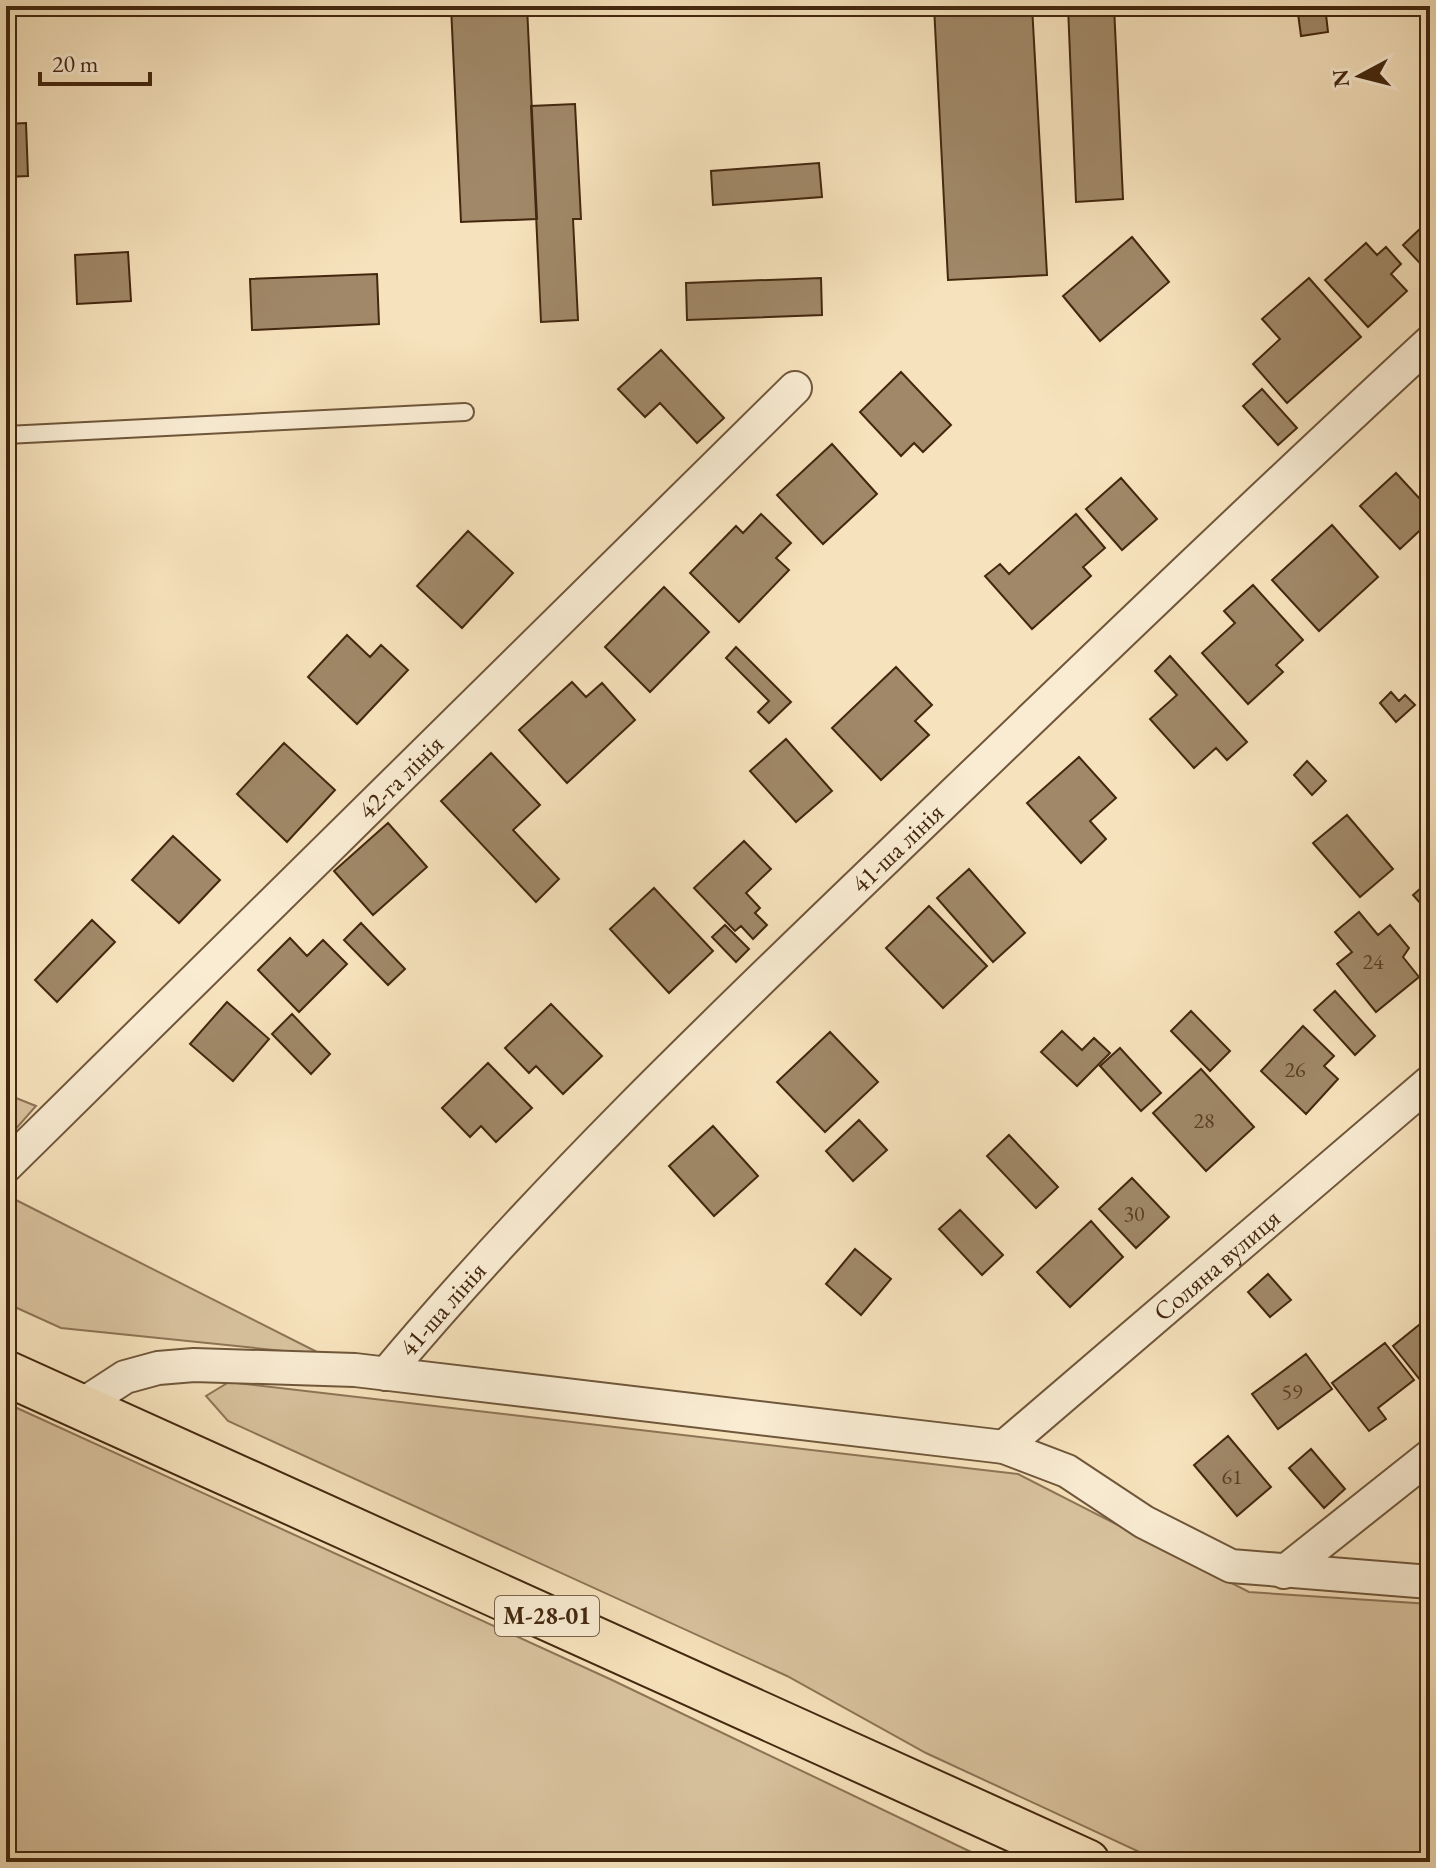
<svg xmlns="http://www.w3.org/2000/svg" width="1436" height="1868" font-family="'EB Garamond',serif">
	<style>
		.green { fill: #d8c29e; stroke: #8e7456; stroke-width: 2 }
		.building { fill: #a08868; stroke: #43270e; stroke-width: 2 }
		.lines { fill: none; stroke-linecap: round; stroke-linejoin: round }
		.service-casing { stroke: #70563a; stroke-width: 20 }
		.minor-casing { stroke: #70563a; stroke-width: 36 }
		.trunk-casing { stroke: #43270e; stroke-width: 48 }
		.service { stroke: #f9ecd3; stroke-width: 16 }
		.minor { stroke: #f9ecd3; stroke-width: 32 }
		.trunk { stroke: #f6e2bc; stroke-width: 44 }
		.labels { text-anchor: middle; stroke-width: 8; stroke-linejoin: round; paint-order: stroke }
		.number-label { font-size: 22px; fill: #5a3f24 }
		.shield { fill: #f9ecd3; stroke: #7a6249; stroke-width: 2 }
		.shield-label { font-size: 24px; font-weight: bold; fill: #43270e }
		.street-label { font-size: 26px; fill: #43270e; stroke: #f9ecd3 }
	</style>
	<rect width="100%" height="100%" fill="#f6e2bc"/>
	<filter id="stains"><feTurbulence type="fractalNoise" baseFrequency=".0025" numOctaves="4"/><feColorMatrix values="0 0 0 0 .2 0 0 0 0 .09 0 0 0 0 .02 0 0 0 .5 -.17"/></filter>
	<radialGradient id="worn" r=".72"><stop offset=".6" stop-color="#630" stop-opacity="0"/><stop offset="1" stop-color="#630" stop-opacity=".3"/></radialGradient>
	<path class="green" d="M6,1094l30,12 -30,34z
		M6,1195l317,160 -262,-27 -55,-25z
		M229,1382l789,92 231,118 181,12v258h-269l-235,-109 -139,-77 -559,-255 -22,-25z
		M6,1403l606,277 380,182h-986z"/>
	<path class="building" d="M451,6h76l10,213 -76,3z
		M934,6h98l15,269 -99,5z
		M1068,6h46l9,193 -47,3z
		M1297,6h28l3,26 -27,4z
		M1378,6h52v5l-52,3z
		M575,104l6,115h-8l5,101 -37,2 -10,-216z
		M26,123l2,53 -22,1v-53z
		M819,163l3,34 -109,8 -2,-34z
		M1423,226l7,7v41l-27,-29z
		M1132,237l37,45 -69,59 -37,-45z
		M1366,243l11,12 9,-8 15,17 -10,10 16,17 -39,36 -43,-47z
		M128,252l3,49 -54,3 -2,-49z
		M377,274l2,50 -127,6 -2,-51z
		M821,278l1,37 -135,5 -1,-37z
		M1309,278l52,59 -74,66 -34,-39 27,-25 -18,-20z
		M661,350l63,68 -27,25 -37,-40 -15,14 -27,-28z
		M901,372l50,53 -28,27 -9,-9 -13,13 -41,-44z
		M1262,389l35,39 -19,17 -35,-39z
		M832,444l45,50 -54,50 -46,-49z
		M1396,473l34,37v11l-30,28 -40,-43z
		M1121,478l36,41 -35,31 -36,-41z
		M761,514l30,29 -15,15 13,12 -50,52 -49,-49 46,-47 7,7z
		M1076,514l29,34 -22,19 8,9 -59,53 -47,-53 15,-12 9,10z
		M1332,525l46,52 -59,54 -47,-51z
		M468,531l45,42 -51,55 -45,-42z
		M1253,585l50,55 -27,25 7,7 -35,32 -46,-51 33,-30 -11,-12z
		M664,587l45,45 -59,60 -45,-45z
		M347,635l23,22 11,-12 27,25 -51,54 -49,-47z
		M736,647l55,55 -22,21 -11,-11 11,-11 -43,-43z
		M1170,656l77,86 -20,18 -11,-12 -22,20 -44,-49 27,-24 -22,-24z
		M896,667l36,38 -17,16 14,14 -48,45 -49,-52z
		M572,682l14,15 16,-14 33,37 -68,63 -48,-53z
		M1391,692l8,9 6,-6 10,10 -19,17 -16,-19z
		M786,739l46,52 -36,31 -46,-51z
		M284,743l51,47 -48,52 -50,-48z
		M491,753l49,52 -27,25 46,49 -23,23 -95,-101z
		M1079,757l37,41 -26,23 16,18 -25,24 -54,-60z
		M1307,761l19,20 -14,14 -18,-20z
		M1347,815l46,54 -33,28 -47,-54z
		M388,823l39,44 -54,48 -39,-44z
		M173,836l47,44 -41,43 -47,-43z
		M744,841l27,28 -25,24 14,15 -5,5 12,12 -14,14 -12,-13 -6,5 -41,-43z
		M969,869l56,64 -32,29 -56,-64z
		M1430,880v34l-17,-19z
		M654,888l59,63 -44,42 -59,-64z
		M929,906l58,60 -44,42 -57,-60z
		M1359,912l19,23 12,-10 19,23 -6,9 16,20 -43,35 -39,-48 15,-12 -17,-20z
		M92,920l23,22 -58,60 -22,-22z
		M361,923l44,46 -17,16 -44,-45z
		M725,925l24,24 -13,13 -24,-25z
		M290,938l17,18 16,-16 24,24 -48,48 -41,-42z
		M1335,991l40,45 -20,19 -41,-45z
		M227,1002l42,37 -36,42 -43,-37z
		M551,1004l51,52 -39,38 -27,-28 -7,7 -24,-25z
		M1191,1011l39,40 -20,20 -39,-40z
		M292,1014l38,40 -19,20 -39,-40z
		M1303,1026l31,30 -10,10 14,13 -32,35 -45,-43z
		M1062,1031l20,19 12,-12 16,15 -33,33 -36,-34z
		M830,1032l48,50 -53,50 -48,-50z
		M1120,1048l41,45 -20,18 -41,-45z
		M488,1063l44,45 -36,34 -15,-16 -11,11 -28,-29z
		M1201,1069l53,58 -48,44 -53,-58z
		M859,1120l28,30 -34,31 -27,-30z
		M713,1126l45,50 -44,40 -45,-50z
		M1009,1135l49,52 -22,21 -49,-52z
		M1132,1178l37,39 -33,31 -37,-39z
		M960,1210l43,45 -21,20 -43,-46z
		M1091,1221l32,36 -53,50 -33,-35z
		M855,1249l36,30 -30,36 -35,-31z
		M1268,1274l23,26 -21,17 -22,-25z
		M1430,1316v74l-1,1 -36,-45z
		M1385,1343l29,37 -36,28 8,11 -17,12 -37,-48z
		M1306,1354l26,35 -54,40 -26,-35z
		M1228,1436l43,51 -34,29 -43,-51z
		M1311,1449l34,40 -21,19 -35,-40z"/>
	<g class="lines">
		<g class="service-casing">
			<path id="service" d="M6,435l459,-23"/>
		</g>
		<g class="minor-casing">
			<g id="minor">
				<path id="s1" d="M6,1166l789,-778"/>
				<path id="s2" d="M386,1374c157,-187 333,-355 509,-524 177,-170 354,-341 535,-508"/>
				<path d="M82,1405l43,-28 33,-9 36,-3 161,5 649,77 63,24 77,51 87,44 199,16"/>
				<path id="s3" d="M1004,1447l426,-365"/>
				<path d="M1284,1572l146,-116"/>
			</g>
		</g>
		<g class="trunk-casing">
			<path id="trunk" d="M6,1373l1081,489"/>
		</g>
		<use href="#service" class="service"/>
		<use href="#minor" class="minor"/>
		<use href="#trunk" class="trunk"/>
	</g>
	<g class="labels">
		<g class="number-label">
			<text x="1373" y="969">24</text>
			<text x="1295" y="1077">26</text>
			<text x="1204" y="1128">28</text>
			<text x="1134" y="1221">30</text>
			<text x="1292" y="1399">59</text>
			<text x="1232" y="1484">61</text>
		</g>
		<rect class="shield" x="495" y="1596" width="104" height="40" rx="6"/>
		<g class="shield-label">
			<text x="547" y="1624">М-28-01</text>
		</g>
		<g class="street-label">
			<text dy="9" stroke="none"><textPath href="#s1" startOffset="554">42-га лінія</textPath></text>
			<text dy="9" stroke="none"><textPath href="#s2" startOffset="734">41-ша лінія</textPath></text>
			<text dy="9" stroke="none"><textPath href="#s3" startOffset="280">Соляна вулиця</textPath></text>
			<text dy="9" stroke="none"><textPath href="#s2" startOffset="86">41-ша лінія</textPath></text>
		</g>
	</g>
	<rect width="1436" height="1868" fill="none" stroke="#f6e2bc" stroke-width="32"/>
	<rect x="8" y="8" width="1420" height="1852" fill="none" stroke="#43270e" stroke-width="4"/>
	<rect x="16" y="16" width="1404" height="1836" fill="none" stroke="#43270e" stroke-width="2"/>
	<g transform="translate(1360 76) rotate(263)" stroke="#f9ecd3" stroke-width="6" paint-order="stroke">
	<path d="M0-6L14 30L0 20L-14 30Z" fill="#43270e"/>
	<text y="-12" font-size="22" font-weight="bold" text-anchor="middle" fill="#43270e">N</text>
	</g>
	<path d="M40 72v12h110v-12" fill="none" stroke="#43270e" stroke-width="4"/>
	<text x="52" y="72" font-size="24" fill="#43270e" stroke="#f9ecd3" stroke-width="6" paint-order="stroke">20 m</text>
	<rect width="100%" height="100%" filter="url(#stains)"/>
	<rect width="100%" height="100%" fill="url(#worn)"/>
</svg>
